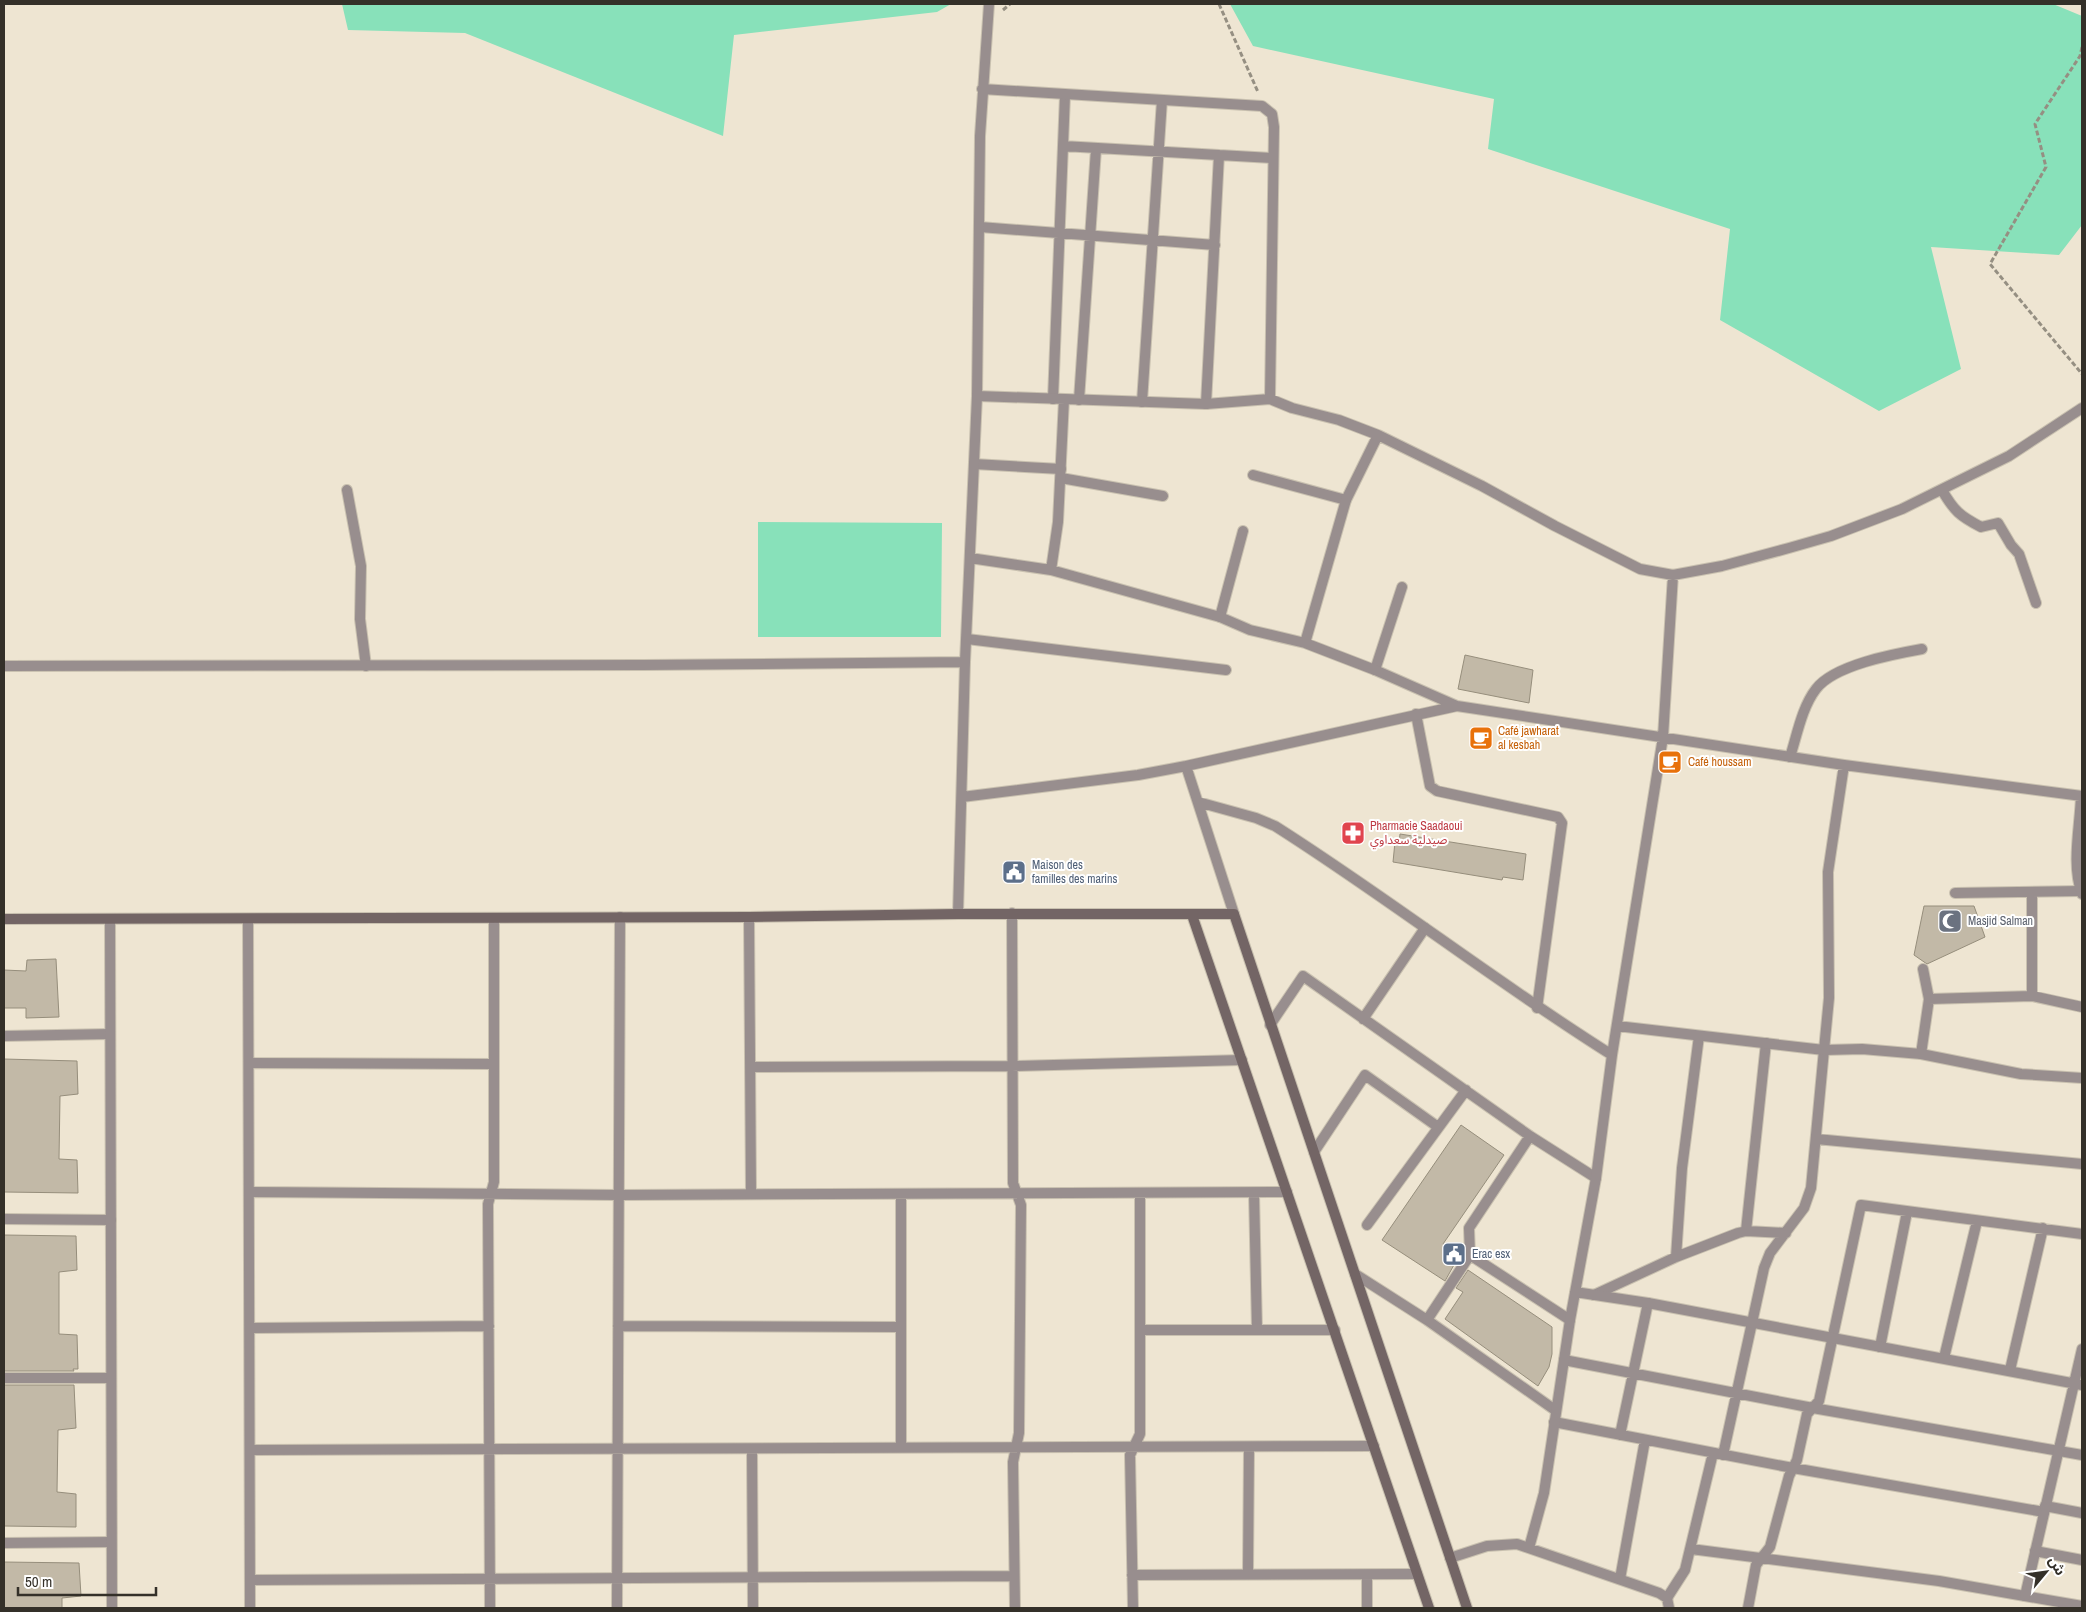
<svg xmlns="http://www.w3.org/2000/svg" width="2086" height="1612" font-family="'Archivo Narrow','Noto Sans Arabic',sans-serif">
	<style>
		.green { fill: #88e1ba }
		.building { fill: #c2b9a7; stroke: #968e7c }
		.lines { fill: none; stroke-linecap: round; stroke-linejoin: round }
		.lane-casing { stroke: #c9c1b0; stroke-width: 12 }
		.street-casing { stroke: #c9c1b0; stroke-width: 12 }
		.secondary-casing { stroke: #c9c1b0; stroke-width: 12 }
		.path { stroke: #958f82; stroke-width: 3; stroke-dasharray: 5 2.5; stroke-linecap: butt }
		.lane { stroke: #988e8e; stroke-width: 10 }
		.street { stroke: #988e8e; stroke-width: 10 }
		.secondary { stroke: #736565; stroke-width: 10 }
		.labels { text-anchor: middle; stroke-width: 4; stroke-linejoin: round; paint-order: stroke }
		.food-label { font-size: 12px; fill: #c56008; stroke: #fff; text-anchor: start }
		.health-label { font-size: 12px; fill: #be3a42; stroke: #fff; text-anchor: start }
		.service-label { font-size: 12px; fill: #4e5e75; stroke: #fff; text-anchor: start }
		.worship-label { font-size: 12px; fill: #5b616d; stroke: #fff; text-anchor: start }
	</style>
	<rect width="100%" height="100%" fill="#eee5d2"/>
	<path class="green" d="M342,4h609l-14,8 -203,23 -11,101 -258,-103 -117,-3z
		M1230,4h823l29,12v209l-23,30 -128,-8 30,122 -82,42 -159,-91 10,-91 -242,-80 6,-50 -241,-53z
		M758,522l184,1 -1,114h-183z"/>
	<path class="building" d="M1465,655l68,15 -4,33 -71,-14z
		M1400,834l126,20 -3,26 -20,-3 -1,3 -109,-18 2,-20 4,1z
		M1924,906h50l11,31 -58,27 -13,-9z
		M56,959l3,58 -33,1v-10h-22v-38l22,1 1,-11z
		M4,1059l73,2 1,33 -18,2 -1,63 18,1 1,33 -74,-1z
		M1461,1125l43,30 -61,89 16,12 -14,25 -63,-41z
		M4,1235l72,1 1,34 -18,2v62l18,1 1,34h-5l1,2h-70z
		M1468,1270l84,57v27l-3,13 -11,19 -93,-67 18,-27 -7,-4z
		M4,1385h70l2,43 -18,2 -1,62 19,2v33l-72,-1z
		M4,1562l75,1 2,33 -19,2v10h-58z"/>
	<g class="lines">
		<g class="lane-casing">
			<path id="lane" d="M1063,146l156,9
				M980,227l235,18
				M1053,399l12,-304
				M1079,400l17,-251
				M1142,402l20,-302
				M1206,404l13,-249 53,3
				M974,464l87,5
				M1253,475l93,25
				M1061,478l102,18
				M347,490l14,76 -1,53 6,47
				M1942,490c12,21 18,26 39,37l17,-4 13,22 8,9 17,49
				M1220,617l23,-86
				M967,639l259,31
				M1375,670l27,-83
				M1416,714l14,72 7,5 121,26 4,6 -25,185
				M1790,757c7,-22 12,-50 26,-68 18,-24 78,-35 106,-40
				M1955,893l126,-2
				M1923,969l6,30
				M2032,996l50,11
				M1363,1019l62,-91
				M1270,1025l33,-49 227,160 66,42
				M4,1036l106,-2
				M1921,1054l8,-55 103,-3v-104
				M1816,1139l266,25
				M1314,1152l51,-77 73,52
				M4,1219l107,1
				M1367,1225l99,-135
				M1746,1231l20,-188
				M1470,1255l100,65
				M1676,1257l6,-89 17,-132
				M1355,1274l72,46 128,90
				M1594,1295l82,-38 62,-24 8,-2 40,2
				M1427,1320l43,-65 -1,-27 61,-92
				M1880,1347l27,-135
				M1944,1358l33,-137
				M1564,1360l249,48 269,47
				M2010,1370l33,-142
				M4,1378h107
				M1554,1422l239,46 251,44
				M1620,1435l28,-132
				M1723,1455l41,-187 6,-15 34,-45 7,-20 13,-138
				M2045,1506l37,7
				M4,1543l107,-1
				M1691,1549l248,32 143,25
				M2035,1551l47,9
				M1620,1579l25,-139
				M1667,1598l18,-28 28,-117
				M1748,1608l8,-43 14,-18 19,-71 8,-16 10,-46 12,-13 42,-196 221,29"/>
		</g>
		<g class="street-casing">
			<path id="street" d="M982,89l280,17 10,8 2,13 -4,272
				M977,396l229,8 64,-5 22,9 47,12 39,15 104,51 73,40 85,43 33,6 49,-9 67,-18 42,-12 71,-27 107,-53 73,-48
				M970,558l81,12 169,47 30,13 55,13 70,27 82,36
				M1051,570l7,-48 6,-123
				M1305,643l41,-143 32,-65
				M4,666l640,-1 321,-3
				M1186,766l48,148
				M2081,796c-1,31 -10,69 1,98
				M962,797l176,-22 48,-9 271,-60 387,59 238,31
				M1198,802l58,16 19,8c115,73 222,157 337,229
				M1012,913l1,270 8,22 -2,228 -6,29 2,146
				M958,914l7,-252 12,-266 3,-260 9,-132
				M749,917l2,277
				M110,919l2,689
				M248,919l2,689
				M1617,1026l207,24 38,-1 59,5 100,20 61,4
				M1824,1050l5,-52 -1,-126 16,-107
				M249,1063l245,1
				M750,1067l262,-1 230,-6
				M250,1192l369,3 668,-3
				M1254,1193l3,137
				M901,1194v254
				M1575,1292l73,11 434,82
				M618,1326l283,1
				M250,1328l239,-2
				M1140,1330h195
				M250,1450l1124,-4
				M752,1450l1,158
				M1529,1548l15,-55 26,-173 26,-142 16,-123 51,-318 10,-162
				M1450,1558l37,-12 30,-2 142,49 8,5 2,10
				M1248,1574l1,-127
				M1132,1575l285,-1
				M1367,1575v33
				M250,1580l764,-4
				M2025,1596l57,-247
				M490,1608l-2,-404 6,-22v-264
				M617,1608l3,-691
				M1133,1608l-3,-153 10,-21v-240"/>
		</g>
		<g class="secondary-casing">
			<path id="secondary" d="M1192,915l237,693
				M4,919l745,-2 209,-3h276l233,694"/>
		</g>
		<path class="path" d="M1219,4l39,88
			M1003,10l7,-6
			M2082,47l-2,9 -45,68 11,43 -56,97 92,110"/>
		<use href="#lane" class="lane"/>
		<use href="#street" class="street"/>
		<use href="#secondary" class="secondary"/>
	</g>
	<defs>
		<g id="cafe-square" transform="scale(1.25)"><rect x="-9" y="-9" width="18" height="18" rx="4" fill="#e8710a" stroke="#fff"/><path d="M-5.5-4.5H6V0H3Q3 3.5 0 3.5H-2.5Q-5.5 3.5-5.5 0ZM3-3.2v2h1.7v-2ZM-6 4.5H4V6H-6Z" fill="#fff"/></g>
		<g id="pharmacy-square" transform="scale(1.25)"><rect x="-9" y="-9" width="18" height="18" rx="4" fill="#e0444e" stroke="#fff"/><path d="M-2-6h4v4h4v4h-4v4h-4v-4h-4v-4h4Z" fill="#fff"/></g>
		<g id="civic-square" transform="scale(1.25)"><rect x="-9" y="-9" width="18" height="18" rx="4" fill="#5c6f8a" stroke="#fff"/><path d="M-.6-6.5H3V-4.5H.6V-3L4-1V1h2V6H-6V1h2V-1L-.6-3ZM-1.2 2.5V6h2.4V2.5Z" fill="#fff"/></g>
		<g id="mosque-square" transform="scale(1.25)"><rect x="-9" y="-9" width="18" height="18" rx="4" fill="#6b7280" stroke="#fff"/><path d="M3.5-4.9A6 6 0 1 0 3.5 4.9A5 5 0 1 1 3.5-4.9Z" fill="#fff"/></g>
	</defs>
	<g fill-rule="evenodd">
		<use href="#cafe-square" x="1481" y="738"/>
		<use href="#cafe-square" x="1670" y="762"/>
		<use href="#pharmacy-square" x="1353" y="833"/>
		<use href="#civic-square" x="1014" y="872"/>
		<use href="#mosque-square" x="1950" y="921"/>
		<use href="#civic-square" x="1454" y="1254"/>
	</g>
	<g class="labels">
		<g class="food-label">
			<text x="1498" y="735">Café jawharat<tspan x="1498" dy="14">al kesbah</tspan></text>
			<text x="1688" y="766">Café houssam</text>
		</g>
		<g class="health-label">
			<text x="1370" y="830">Pharmacie Saadaoui<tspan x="1370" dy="14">صيدلية سعداوي</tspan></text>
		</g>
		<g class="service-label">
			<text x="1032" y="869">Maison des<tspan x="1032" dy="14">familles des marins</tspan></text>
			<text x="1472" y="1258">Erac esx</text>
		</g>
		<g class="worship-label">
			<text x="1968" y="925">Masjid Salman</text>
		</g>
	</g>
	<rect width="2086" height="1612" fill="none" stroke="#343029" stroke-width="10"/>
	<g transform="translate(2046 1572) rotate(61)" stroke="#ffffff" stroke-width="4" paint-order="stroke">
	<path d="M0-4L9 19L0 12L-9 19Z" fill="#343029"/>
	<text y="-8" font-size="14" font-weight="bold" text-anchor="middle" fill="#343029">ش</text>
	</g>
	<path d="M18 1587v8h138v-8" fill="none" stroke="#343029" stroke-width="2.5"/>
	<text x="25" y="1587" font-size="15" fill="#343029" stroke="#ffffff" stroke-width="4" paint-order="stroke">50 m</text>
</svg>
